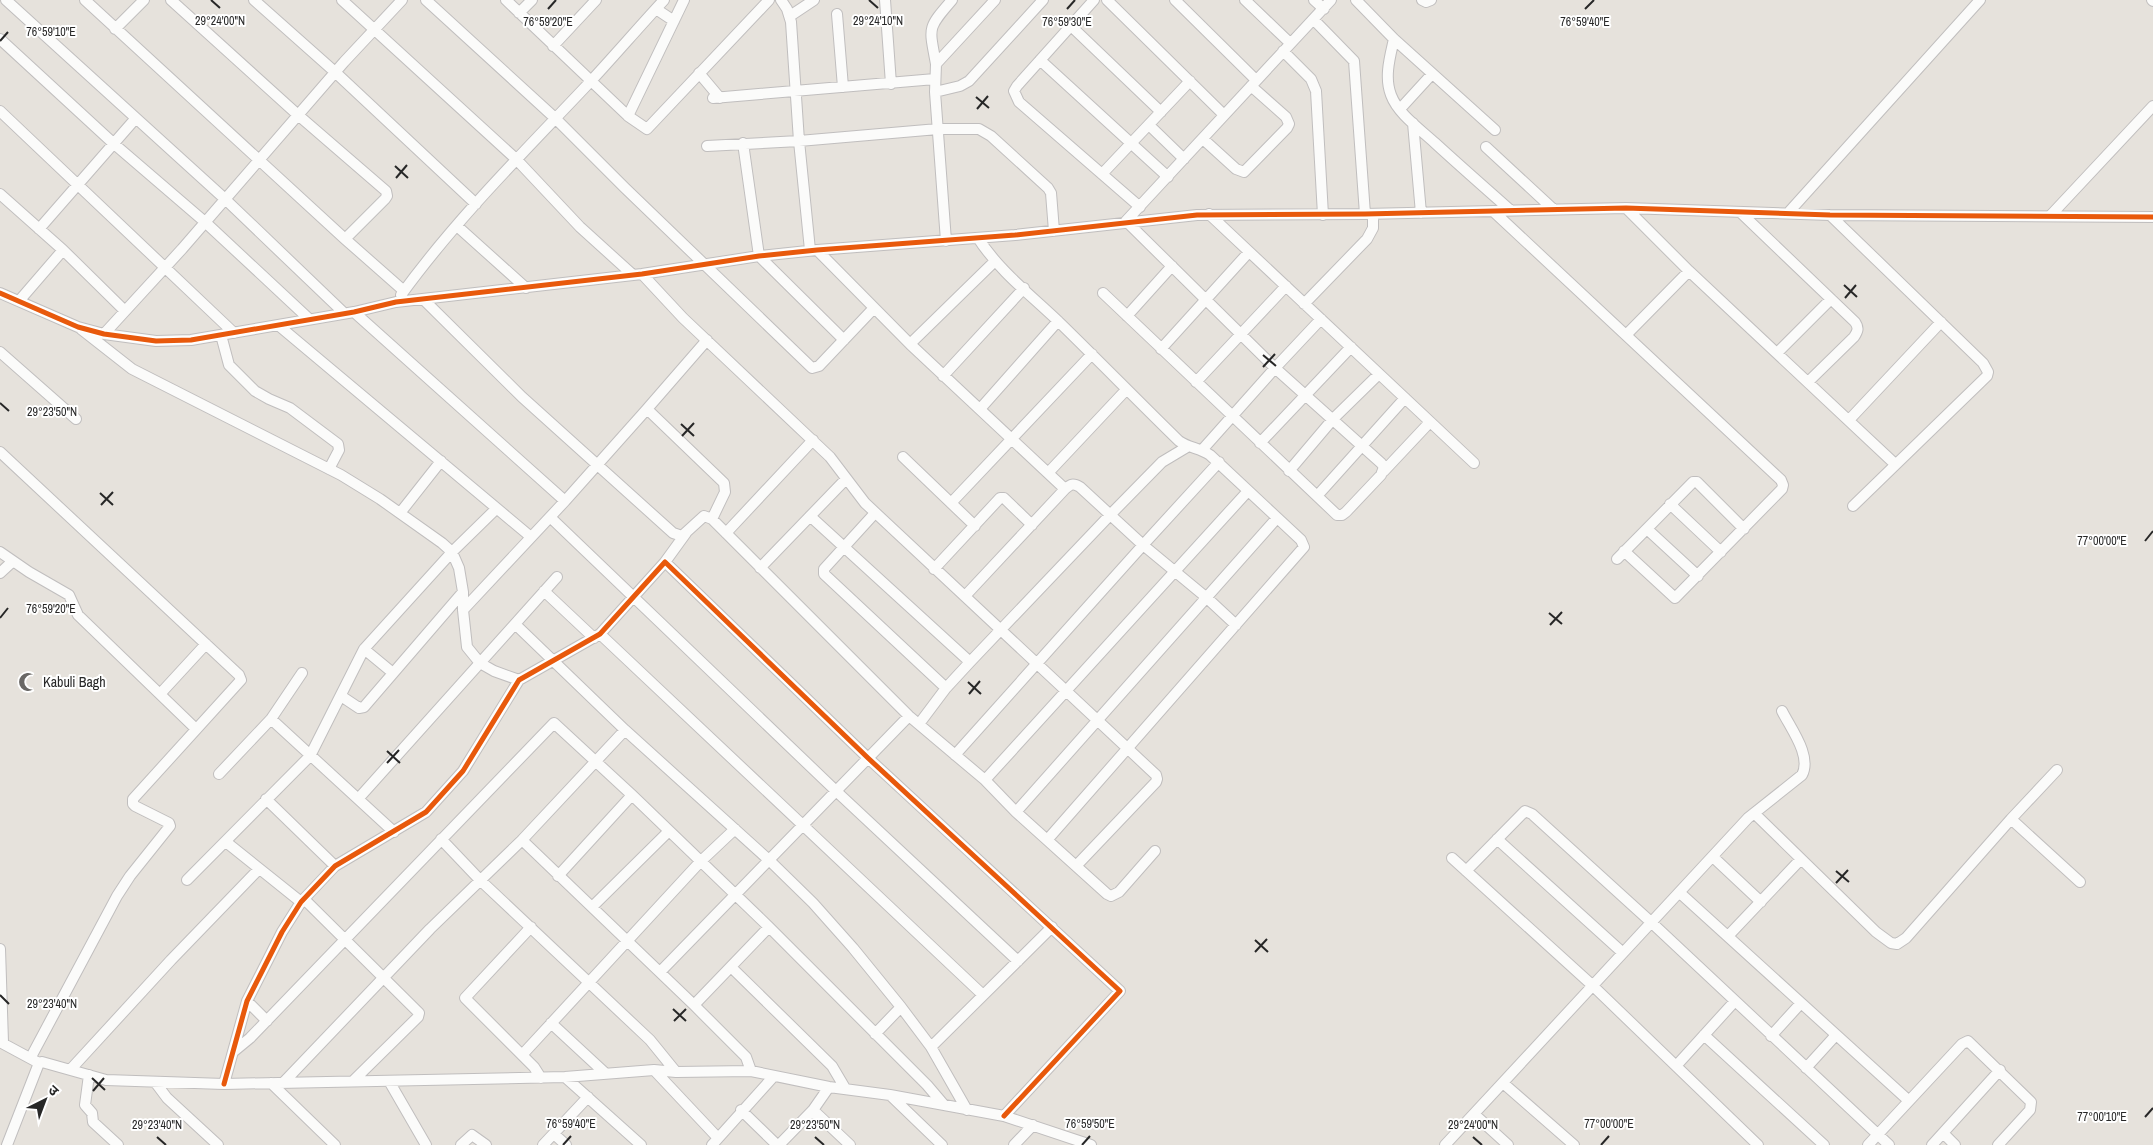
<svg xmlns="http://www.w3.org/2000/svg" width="2153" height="1145" font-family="'Archivo Narrow','Noto Sans Devanagari',sans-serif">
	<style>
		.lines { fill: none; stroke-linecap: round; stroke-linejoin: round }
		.minor-casing { stroke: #c0bebe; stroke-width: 12 }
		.minor { stroke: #fbfbfa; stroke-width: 10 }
		.cycleway-casing { stroke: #fff; stroke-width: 8 }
		.cycleway { stroke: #e8590c; stroke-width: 5 }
		.ticks { fill: none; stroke: #272727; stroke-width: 2 }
		.labels { text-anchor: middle; stroke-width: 4; stroke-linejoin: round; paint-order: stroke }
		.poi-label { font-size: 14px; fill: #272727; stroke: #fff; text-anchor: start }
		.ticks-label { font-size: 12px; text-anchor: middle; fill: #272727; stroke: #fff; stroke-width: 4; stroke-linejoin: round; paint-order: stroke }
	</style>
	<rect width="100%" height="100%" fill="#e6e2dc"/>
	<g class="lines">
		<g class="minor-casing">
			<path id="minor" d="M6,0l219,199 119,114
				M85,0l260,239 59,52
				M171,0l127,115 88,76 1,5 -2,3 -40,40
				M254,0l81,72 141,132
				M342,0l174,159 64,68 53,48
				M426,0l129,118 70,70 187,180 7,-2 55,-58
				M506,0l122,116 19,13 122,-129
				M781,0l6,9 4,13 8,119 11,109
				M885,0l6,84
				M1094,0l-77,86 -3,5 5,11 121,105
				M1107,0l117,115
				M1175,0l81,80
				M1245,0l45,43
				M1314,0l10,9
				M1356,0l38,39 101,91
				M1422,0l4,2 5,-2
				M2152,0l1,1
				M656,9l18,12
				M519,13l13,-13
				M837,14l6,73
				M790,16l24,-16
				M1314,20l40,41 11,153
				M1071,26l90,86
				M115,29l29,-29
				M0,39l113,104 92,79 103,96
				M1394,39c-4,18 -10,38 -3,56 7,19 29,34 44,48 24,22 49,44 74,66
				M553,46l43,-46
				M1283,51l28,28 5,12 7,124
				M1040,60l128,117
				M936,64c-7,-38 -9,-35 16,-64
				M699,73l21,25
				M935,92l25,-6 9,-5 74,-81
				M713,98l222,-19
				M1400,109l32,-35
				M0,111l234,222
				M628,116l56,-116
				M1413,123l8,90
				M1149,125l35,34
				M1203,139l33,30 8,3 43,-44 2,-4 -3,-7 -35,-31
				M743,143l16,113 85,84
				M707,146l92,-5 139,-12h41l12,7 57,52 3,5 3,38
				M1486,147l67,62
				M1102,174l88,-93
				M0,194l63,56 -44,51
				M1626,208l63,63 206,193
				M1493,211l288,269 2,5 -1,4 -107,109 -51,-47
				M1740,212l115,110c4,6 3,9 -1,15l-46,45
				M1788,213l192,-213
				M1209,214l265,249
				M1830,215l153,148 5,9 -1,4 -134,130
				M2050,216l103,-110
				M457,226l69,62
				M39,229l97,-111
				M978,238c21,33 54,58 82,85 40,39 79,79 119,118 10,7 21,7 31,14l91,85 3,7 -256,292
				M946,241l-11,-149 1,-28 59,-64
				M63,250l61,60
				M817,250l93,94 155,145
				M642,274l41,44 147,139 35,46 291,272 1,4 -1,3 -80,84
				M0,293l78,34 26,7 52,7 35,-1 163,-28 42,-10 246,-28 117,-18 58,-6 198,-15 182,-20 168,-1 261,-6 204,7 323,2
				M1103,293l234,222h5l4,-3 35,-37 3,-8 -3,-4 -106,-95 -149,-147 205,-221
				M401,295c56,-77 124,-144 189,-213 25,-27 49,-55 74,-82
				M423,299l99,98 151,136 9,3 22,-20 8,3 197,197 76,64 31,32 91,82 4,2 8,-4 36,-41
				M1304,304l63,-65 6,-11v-14
				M354,312l211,189
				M1127,316l45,-50
				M278,325l253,212
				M81,329l51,40 209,106 39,24 62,44 10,9 7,16 4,24v18l4,37 13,16 14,8 25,9
				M104,334l78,-85 162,-187 58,-62
				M221,335l8,30 26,26 14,8 21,9 48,36 1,6 -10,19
				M1626,335l63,-64
				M910,344l85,-83
				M1161,349l88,-97
				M0,352l76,67
				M1777,353l54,-54
				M943,376l81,-88
				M1196,382l90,-96
				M647,409l60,-69
				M980,409l78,-88
				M1849,420l92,-98
				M1260,443l91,-96
				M1202,450l73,-82 46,-49
				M0,452l239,223 2,5 -108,119v5l2,2 34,17 1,3 -40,50 -13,20 -86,161
				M903,457l72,69
				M1289,471l44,-52 46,-45
				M1384,471l46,-49
				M1048,473l78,-83
				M1317,496l88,-98
				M951,503l141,-149
				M1670,504l51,48
				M400,513l41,-52
				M875,513l-51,56v5l122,114
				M810,516l160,146
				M550,517l286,274 182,170
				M1647,529l51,47
				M726,533l87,-93
				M0,552l29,20 40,23 9,20 118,114
				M1617,559l76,-77h4l47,47
				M665,562l21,-29
				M760,568l86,-89
				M934,569l66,-71h4l28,27
				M0,573l13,-12
				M544,591l50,47
				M965,596l100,-107c6,-5 8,-6 15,-2l63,58 64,53 29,27
				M463,610l102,-109 82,-92 77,74 1,9 -13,27
				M515,624l110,106 145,131 43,42 40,45 48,59 30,40 36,63
				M600,634l383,361
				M364,649l29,24
				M160,694l46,-50
				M341,696l18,12 5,-1 99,-115
				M271,719l123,113
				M919,724l27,-36 24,-26 141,-148 51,-52 25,-15
				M955,755l188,-210 76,-83
				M219,774l52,-55 31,-46
				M985,780l263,-289
				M266,799l69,67
				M358,799l199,-222
				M1016,812l261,-294
				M1754,813l122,119 15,11 6,1 9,-6 105,-119 46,-49
				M2011,819l69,63
				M441,839l39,41 170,160 26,32
				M1497,839l126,114
				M522,840l172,165 52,52 5,14
				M226,842l75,60
				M1713,857l48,45
				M1452,858l140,127 166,160
				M1466,871l59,-60 7,3 120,109 237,222
				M558,876l74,-81
				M187,880l123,-124 54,-107 88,-97 44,-43
				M1680,893l228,207
				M304,899l115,114 -1,4 -65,64
				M592,907l77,-76
				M531,927l-66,71 69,69 7,11
				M1728,936l73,-77
				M0,949l3,93
				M732,968l100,98 13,22
				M660,972l249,-256
				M247,1001l20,20
				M694,1005l75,-78
				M551,1023l54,50
				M875,1034l26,-27
				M1704,1035l120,110
				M1771,1036l30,-33
				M0,1042l39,21 3,-1 64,18 118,4 341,-7 89,-7 22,2 75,-1 78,16 61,8 114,21 87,29
				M931,1047l121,-120
				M233,1052l17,-14 304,-315 78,72 137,132 158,158 17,20
				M522,1055l178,-193 35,-33
				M1676,1066l59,-65
				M1806,1068l30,-33
				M71,1069l100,-109 88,-91
				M654,1070l64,68
				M89,1075l-4,30 7,8 1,9 25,23
				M565,1077l76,68
				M389,1081l37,64
				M155,1082l12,16 51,47
				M271,1083l64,62
				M283,1083l147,-154 92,-89 103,-110
				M1503,1083l71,62
				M224,1084l23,-83 35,-69 19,-30 34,-36 91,-54 37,-41 56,-91 81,-46 65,-72 203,196 252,233 -116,125
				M890,1095l52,50
				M741,1110l36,35
				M813,1110l37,35
				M1474,1114l34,31
				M1943,1133l12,12
				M554,1134l12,11
				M7,1145l32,-82
				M461,1145l11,-10 14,10
				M543,1145l45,-48
				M712,1145l62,-69
				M779,1145l34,-35 16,-23
				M1014,1145l19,-20
				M1445,1145l303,-327 54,-43c10,-19 -11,-46 -20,-64
				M1868,1145l94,-101 6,-3 63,61 -1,8 -32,35
				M1932,1145l68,-75"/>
		</g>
		<use href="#minor" class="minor"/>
		<g class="cycleway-casing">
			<path id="cycleway" d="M0,293l78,34 26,7 52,7 35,-1 163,-28 42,-10 246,-28 117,-18 58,-6 198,-15 182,-20 168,-1 261,-6 204,7 323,2
				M224,1084l23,-83 35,-69 19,-30 34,-36 91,-54 37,-41 56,-91 81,-46 65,-72 203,196 252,233 -116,125"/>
		</g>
		<use href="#cycleway" class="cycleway"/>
	</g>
	<path class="ticks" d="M211,0l9,8M869,0l9,8M548,9l8,-9M1067,9l8,-9M1585,9l9,-9M0,41l8,-9M976,97l13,11M977,109l11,-13M395,166l13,12M396,178l11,-13M1844,285l13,12M1845,298l11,-13M1263,355l13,11M1263,367l12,-13M0,403l9,8M681,424l13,12M682,436l12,-13M100,493l13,12M101,505l12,-13M2145,541l8,-10M1549,613l13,11M0,618l8,-10M1550,625l12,-13M968,682l13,12M969,694l11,-13M387,751l13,12M387,763l12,-13M1836,871l13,11M1836,883l12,-13M1255,940l13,12M1255,952l12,-13M0,995l9,9M673,1009l13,12M674,1021l12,-12M92,1078l13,12M93,1091l11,-13M2145,1117l8,-9M157,1137l9,8M815,1137l9,8M1473,1137l9,8M563,1145l8,-9M1082,1145l8,-9M1601,1145l8,-9"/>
	<defs>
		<g id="mosque-bare" transform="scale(1.5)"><path d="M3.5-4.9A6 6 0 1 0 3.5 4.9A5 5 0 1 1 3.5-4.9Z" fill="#6a6866" stroke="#fff" stroke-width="2.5" paint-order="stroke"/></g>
	</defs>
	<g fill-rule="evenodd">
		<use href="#mosque-bare" x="28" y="682"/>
	</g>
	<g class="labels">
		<g class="poi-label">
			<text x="43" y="687">Kabuli Bagh</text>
		</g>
	</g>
	<g class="ticks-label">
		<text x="220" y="25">29°24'00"N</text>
		<text x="878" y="25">29°24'10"N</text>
		<text x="548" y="26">76°59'20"E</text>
		<text x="1067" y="26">76°59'30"E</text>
		<text x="1585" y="26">76°59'40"E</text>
		<text x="51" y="36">76°59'10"E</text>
		<text x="52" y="416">29°23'50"N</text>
		<text x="2102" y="545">77°00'00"E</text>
		<text x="51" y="613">76°59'20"E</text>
		<text x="52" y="1008">29°23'40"N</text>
		<text x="2102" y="1121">77°00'10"E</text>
		<text x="571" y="1128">76°59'40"E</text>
		<text x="1090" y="1128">76°59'50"E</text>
		<text x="1609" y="1128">77°00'00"E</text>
		<text x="157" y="1129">29°23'40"N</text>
		<text x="815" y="1129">29°23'50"N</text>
		<text x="1473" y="1129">29°24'00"N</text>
	</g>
	<g transform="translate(45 1100) rotate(42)" stroke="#ffffff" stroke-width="4" paint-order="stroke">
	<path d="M0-4L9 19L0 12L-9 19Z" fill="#272727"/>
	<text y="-8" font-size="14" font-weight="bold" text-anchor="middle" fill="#272727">उ</text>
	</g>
</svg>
